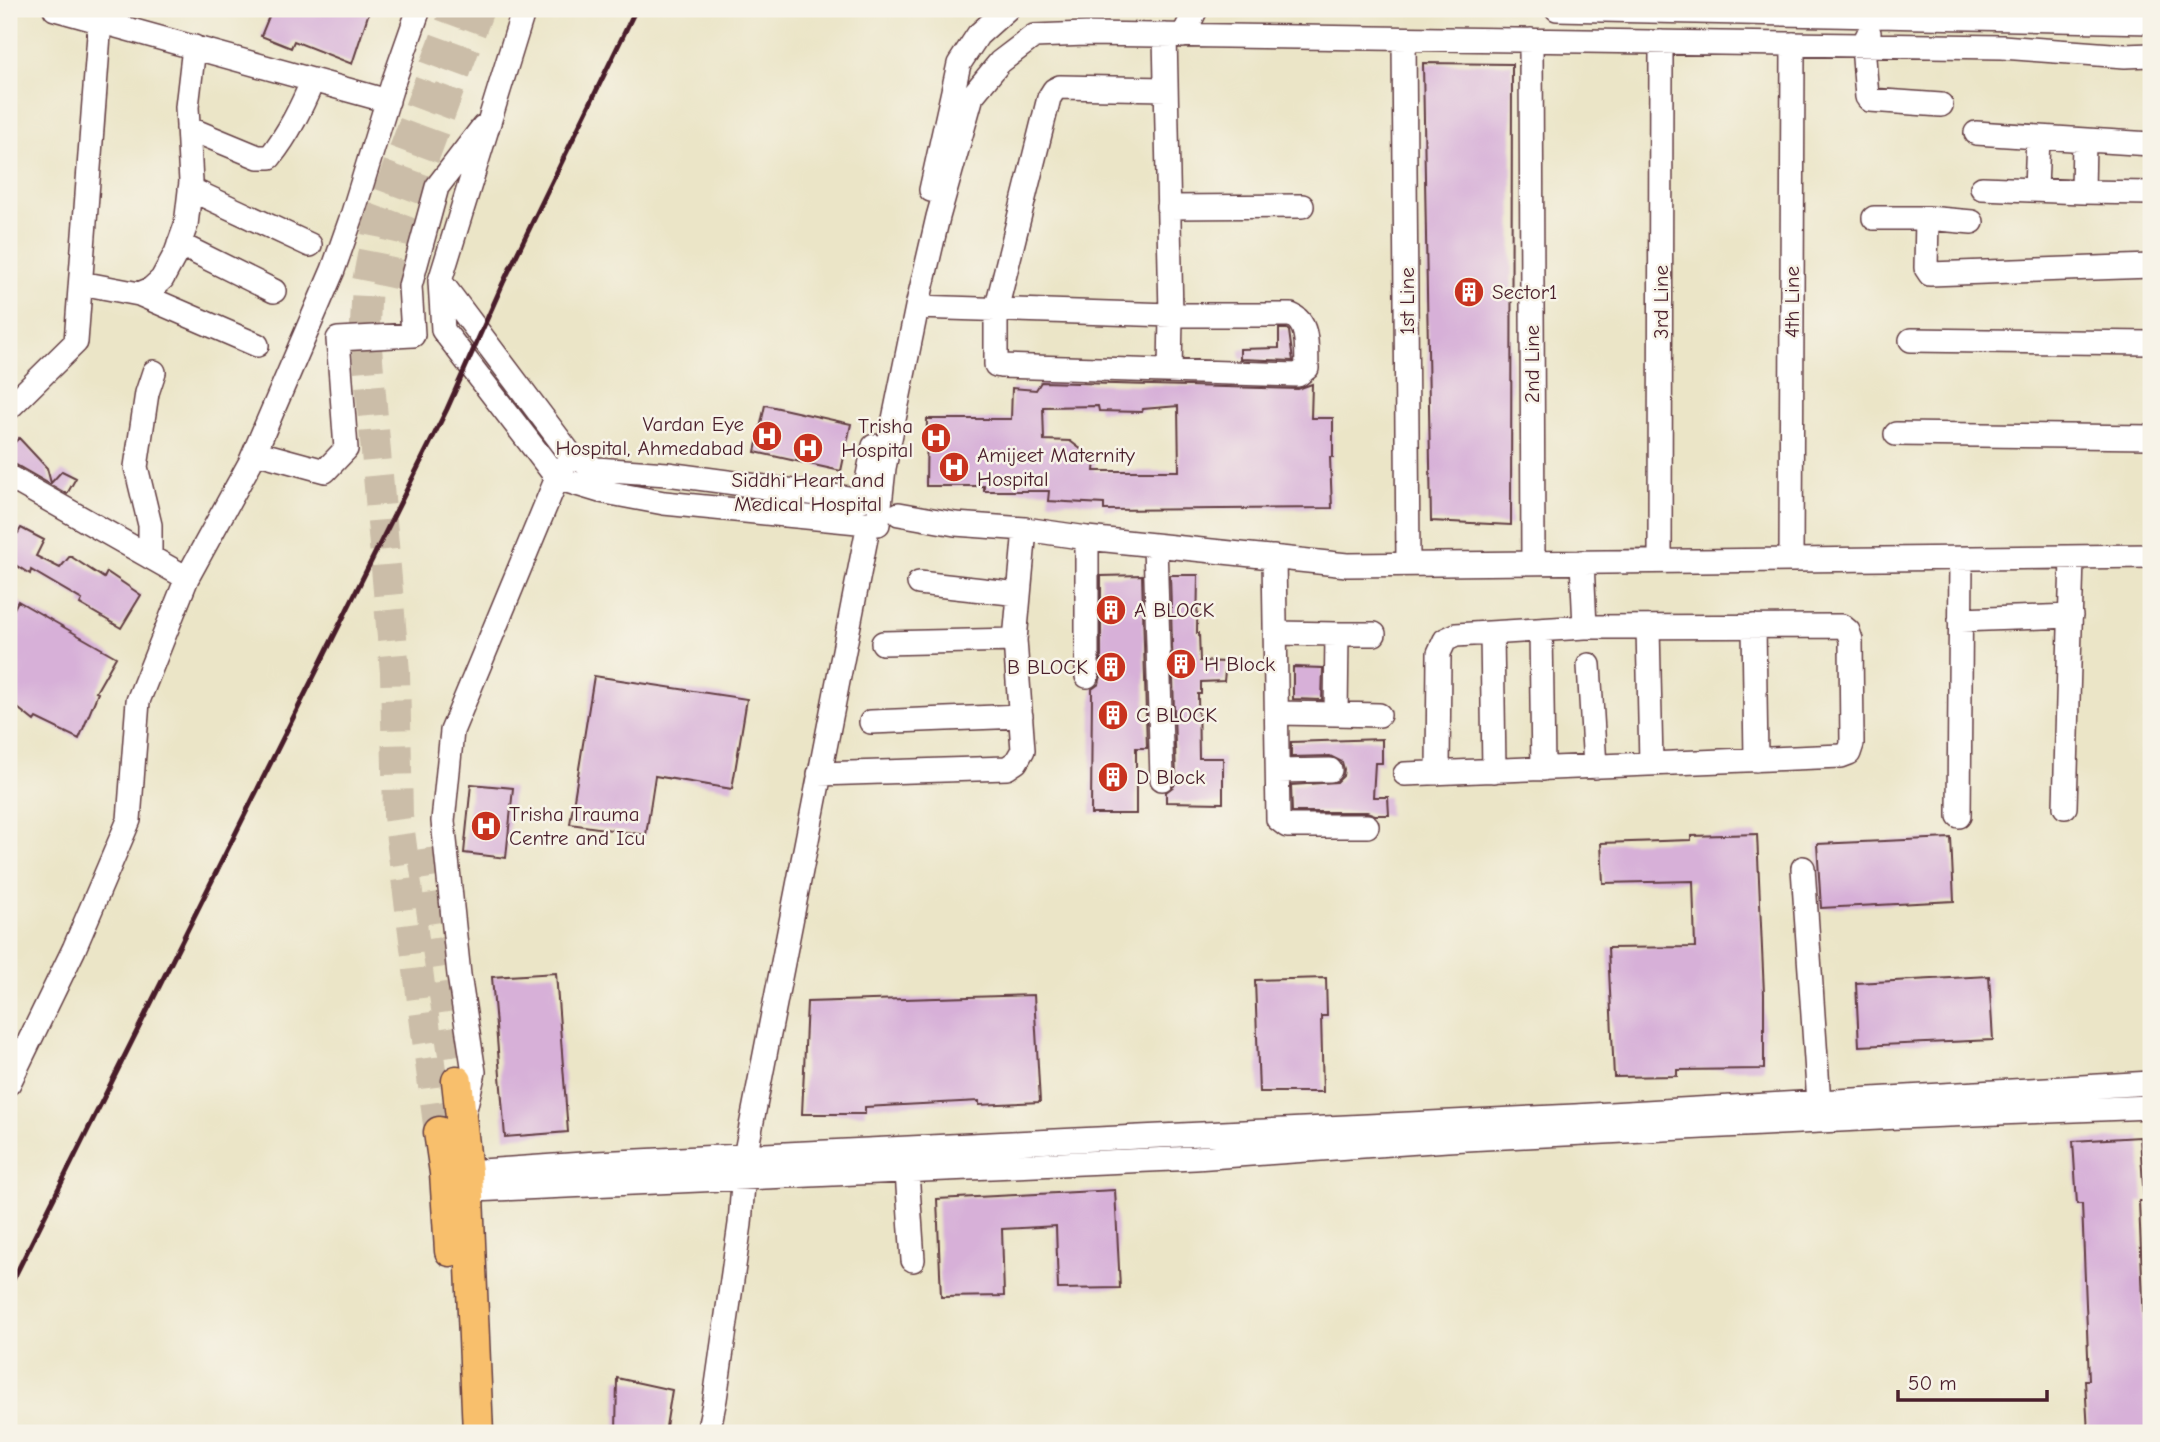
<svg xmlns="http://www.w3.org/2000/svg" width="2160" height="1442" font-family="'Comic Neue',sans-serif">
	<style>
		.building { fill: #d7b0d8; fill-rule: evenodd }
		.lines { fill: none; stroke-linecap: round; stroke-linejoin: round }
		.major-tunnel { stroke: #cbbda8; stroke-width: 30; stroke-dasharray: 30 15; stroke-linecap: butt }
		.minor-casing { stroke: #623d42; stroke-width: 26 }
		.major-casing { stroke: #623d42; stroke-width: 33 }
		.minor { stroke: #fff; stroke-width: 23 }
		.major { stroke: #f8bf6c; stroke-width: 30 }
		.rail { stroke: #4a1f2b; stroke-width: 5 }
		.labels { text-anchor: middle; stroke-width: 5; stroke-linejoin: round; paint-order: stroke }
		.poi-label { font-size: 21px; fill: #4a1f2b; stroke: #f7f3e8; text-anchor: start }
		.street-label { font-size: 21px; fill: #4a1f2b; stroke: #f7f3e8 }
	</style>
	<rect width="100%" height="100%" fill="#f7f3e8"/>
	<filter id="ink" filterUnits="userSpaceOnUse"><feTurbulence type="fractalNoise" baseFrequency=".0143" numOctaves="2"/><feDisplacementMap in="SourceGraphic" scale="14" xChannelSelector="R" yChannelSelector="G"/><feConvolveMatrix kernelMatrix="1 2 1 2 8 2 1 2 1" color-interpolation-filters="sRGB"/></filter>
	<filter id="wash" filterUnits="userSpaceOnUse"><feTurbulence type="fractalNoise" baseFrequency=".00686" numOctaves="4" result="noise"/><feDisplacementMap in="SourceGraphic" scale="28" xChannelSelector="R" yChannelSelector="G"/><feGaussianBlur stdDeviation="1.57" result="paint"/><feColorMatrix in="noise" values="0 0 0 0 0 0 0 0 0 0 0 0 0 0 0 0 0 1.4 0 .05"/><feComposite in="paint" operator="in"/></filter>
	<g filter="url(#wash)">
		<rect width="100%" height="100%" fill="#ebe5c7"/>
		<g id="blocks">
			<path class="building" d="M272,9h98l-18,55 -58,-23 -3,7 -30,-12z
				M1423,63l89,1 -1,461 -80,-4z
				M1279,329h8l2,2 4,30 -53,-2v-10l39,-1z
				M1041,382l257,7 14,-5 -1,34h22v39h-3l2,51 -228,2v-6l-56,-3 1,-10h-65v-5h-58l1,-67h84l1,-31 24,2zM1098,406l1,5 43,1 1,-3 35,-3 1,65h-85l1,-11 -25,-19 -26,-1 -1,-33z
				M765,405l86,19 -10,47 -86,-19z
				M19,438l28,30 4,15 11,-12 14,7 -9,16 -51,-29 -7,-2v-15z
				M21,528l23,12 -8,16 24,12 10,-12 34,22 3,-6 34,23 -20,33 -41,-24 2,-4 -51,-30 -1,4 -21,-13v-19l1,1 5,-12 3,2z
				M1142,575l5,173h-11v66h-45l1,-125 7,-5 2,-8v-100z
				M1170,575h28l-1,58h2l1,28 26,1 -2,19 -23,1v12h-3l1,64h24v45l-57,-1v-10l8,-6 2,-7z
				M18,601l98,56 -20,35 2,1 -19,46 -43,-21 -2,3 -25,-20v-83z
				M1293,667l30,1 -1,32 -29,-1z
				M594,676l153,23 -15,90 -77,-13 -9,59 -76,-11z
				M1382,739v24h-7l-2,34h15l1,18h-14l-8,-3h-75l-1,-27 46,-3 6,-6 1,-7 -2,-7 -12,-6 -39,1v-15z
				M471,784l42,4 -7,70 -42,-5z
				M1757,834l7,160v75l-87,1v6l-63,1 -6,-129 87,-1 -2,-66 -90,2 -2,-40 90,-3v-4z
				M1951,838l3,63 -133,7 -4,-64z
				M556,973l12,159 -63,5 -13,-160z
				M1989,976l4,64 -134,6 -3,-63z
				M1326,978l1,38h-6l2,76h-64l-4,-112z
				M1034,995l6,107 -61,3v-4l-114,6v7h-63l5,-112z
				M2140,1137l4,64h-5l7,176h5v56h-63l-3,-53h4l-7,-176h-5l-4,-63z
				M1115,1190l5,98 -62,1 -2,-63 -54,3 2,67 -63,1 -4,-98z
				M617,1378l55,12 -7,43h-49z"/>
		</g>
	</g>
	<g filter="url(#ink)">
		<use href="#blocks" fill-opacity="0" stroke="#623d42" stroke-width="2"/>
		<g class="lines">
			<path class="major-tunnel" d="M386,287l16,-70 77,-208
				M422,849l35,232
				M439,1132l-41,-316 -3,-144 -30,-347 2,-43 13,-67 76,-206"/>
			<g class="minor-casing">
				<path id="minor" d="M55,9l333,92
					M524,9l-84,272 3,49 114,148 43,13 64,12 214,21
					M1557,9l594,13
					M1869,33l-6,12 4,52 3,3 71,5
					M1183,36l13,-27
					M1404,39l4,525
					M1531,40l2,523
					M1166,89l-106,-2 -6,3 -5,8 -53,212v55l5,1 297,9 9,-7c-1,-18 3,-45 -16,-53h-120l-1,56
					M188,128l70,29h12c19,-24 31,-49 43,-77
					M1976,133l175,11
					M1982,188l101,4 1,-52
					M190,189l120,56
					M2036,189l2,-52
					M931,190l28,-126 19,-29 29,-26
					M2083,192l68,1
					M1168,207l134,-1
					M1874,218h53l-1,50 4,6 221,-8
					M1927,218l45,4
					M179,244l95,47
					M440,281l131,174 25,14 71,5 196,26 11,-54
					M81,283l58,11 12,-5 11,-10 14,-26 10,-28 5,-43 -4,-75 7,-60
					M139,294l118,51
					M917,307l254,8 -6,-280
					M1911,340l240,3
					M9,408l67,-66 24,-321
					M1896,434l255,3
					M255,452l70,19 21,-22 -8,-110 75,-4 -3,-49 27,-99 46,-60
					M9,477l178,101
					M899,514l56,10 70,5 62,9 260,27 804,-9
					M878,524l6,-56 33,-161 21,-90 34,-121 28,-34 34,-26 52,-2 916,13 123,9 26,-1
					M1087,538v138
					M1155,545l7,234
					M150,557v-32l-14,-58 11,-74 7,-21
					M1274,557l4,262 9,7h80
					M1791,560l2,-516
					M1660,561l1,-519
					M919,583l100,11
					M1960,620l111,-4
					M1754,626l2,134
					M1648,627l3,137
					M1541,630l2,139
					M1275,633l62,1 -1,80 -59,-1
					M1492,633l2,138
					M1337,634h37
					M883,643l132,-3
					M1589,665l6,102
					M1336,714l43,1
					M871,722l150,-6
					M1278,771l52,-1
					M1438,773l1,-120 6,-13 11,-5 129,-8 -3,-65
					M819,774l188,-6 9,-6 7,-12 -8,-110 10,-111
					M1405,774l436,-18 8,-3 3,-9 -1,-104 -3,-9 -6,-5 -257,1
					M2065,807l7,-249
					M1959,816l2,-257
					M1803,868l17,250
					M9,1083l65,-134 55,-129 9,-119 49,-123 63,-115 83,-193 19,-54 41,-133 26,-74
					M465,1109l9,-37 -15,-97 -16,-154 9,-90 105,-253 7,-11
					M906,1158l7,102
					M452,1173l145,-10 978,-47 576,-33
					M452,1191l743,-33 252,-18 452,-23 252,-10
					M708,1433l7,-34 25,-175 5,-67 121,-619"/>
			</g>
			<g class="major-casing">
				<path id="major" d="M457,1081l10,91 11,261
					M439,1132l6,41 5,78"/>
			</g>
			<use href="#minor" class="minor"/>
			<use href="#major" class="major"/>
			<path class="rail" d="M9,1288l438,-879 56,-126 133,-274"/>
		</g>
	</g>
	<defs>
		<g id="building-disc" transform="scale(1.575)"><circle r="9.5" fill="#c8321e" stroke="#f7f3e8"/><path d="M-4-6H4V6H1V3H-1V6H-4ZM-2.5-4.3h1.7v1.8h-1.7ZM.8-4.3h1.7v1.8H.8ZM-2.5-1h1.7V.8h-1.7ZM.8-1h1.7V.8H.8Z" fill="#fff"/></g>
		<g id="hospital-disc" transform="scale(1.575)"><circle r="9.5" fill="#c8321e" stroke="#f7f3e8"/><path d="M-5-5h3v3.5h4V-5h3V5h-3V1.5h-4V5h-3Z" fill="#fff"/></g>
	</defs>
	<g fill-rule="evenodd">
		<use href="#building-disc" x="1469" y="292"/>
		<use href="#hospital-disc" x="767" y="436"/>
		<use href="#hospital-disc" x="936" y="438"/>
		<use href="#hospital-disc" x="808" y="448"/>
		<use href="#hospital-disc" x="954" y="467"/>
		<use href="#building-disc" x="1111" y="610"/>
		<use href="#building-disc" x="1181" y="664"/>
		<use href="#building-disc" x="1111" y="667"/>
		<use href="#building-disc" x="1113" y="715"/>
		<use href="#building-disc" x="1113" y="777"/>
		<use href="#hospital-disc" x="486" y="826"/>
	</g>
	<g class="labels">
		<g class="poi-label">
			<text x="1492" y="299">Sector1</text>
			<text x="744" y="431" text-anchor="end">Vardan Eye<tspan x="744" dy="24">Hospital, Ahmedabad</tspan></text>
			<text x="913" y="433" text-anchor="end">Trisha<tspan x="913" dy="24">Hospital</tspan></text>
			<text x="977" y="462">Amijeet Maternity<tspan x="977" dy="24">Hospital</tspan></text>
			<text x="808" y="487" text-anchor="middle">Siddhi Heart and<tspan x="808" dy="24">Medical Hospital</tspan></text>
			<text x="1134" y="617">A BLOCK</text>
			<text x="1204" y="671">H Block</text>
			<text x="1088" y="674" text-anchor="end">B BLOCK</text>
			<text x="1136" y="722">C BLOCK</text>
			<text x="1136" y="784">D Block</text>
			<text x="509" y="821">Trisha Trauma<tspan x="509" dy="24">Centre and Icu</tspan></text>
		</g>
		<g class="street-label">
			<text transform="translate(1407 301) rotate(-90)" y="7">1st Line</text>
			<text transform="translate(1661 302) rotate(-90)" y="7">3rd Line</text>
			<text transform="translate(1792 302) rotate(-90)" y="7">4th Line</text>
			<text transform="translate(1532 364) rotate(-90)" y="7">2nd Line</text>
		</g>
	</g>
	<rect width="2160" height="1442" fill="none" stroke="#f7f3e8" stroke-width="35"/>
	<path d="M1898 1390v10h149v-10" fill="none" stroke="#4a1f2b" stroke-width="3.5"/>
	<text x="1908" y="1390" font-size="21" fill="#4a1f2b" stroke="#f7f3e8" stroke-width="5" paint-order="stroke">50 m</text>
</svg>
